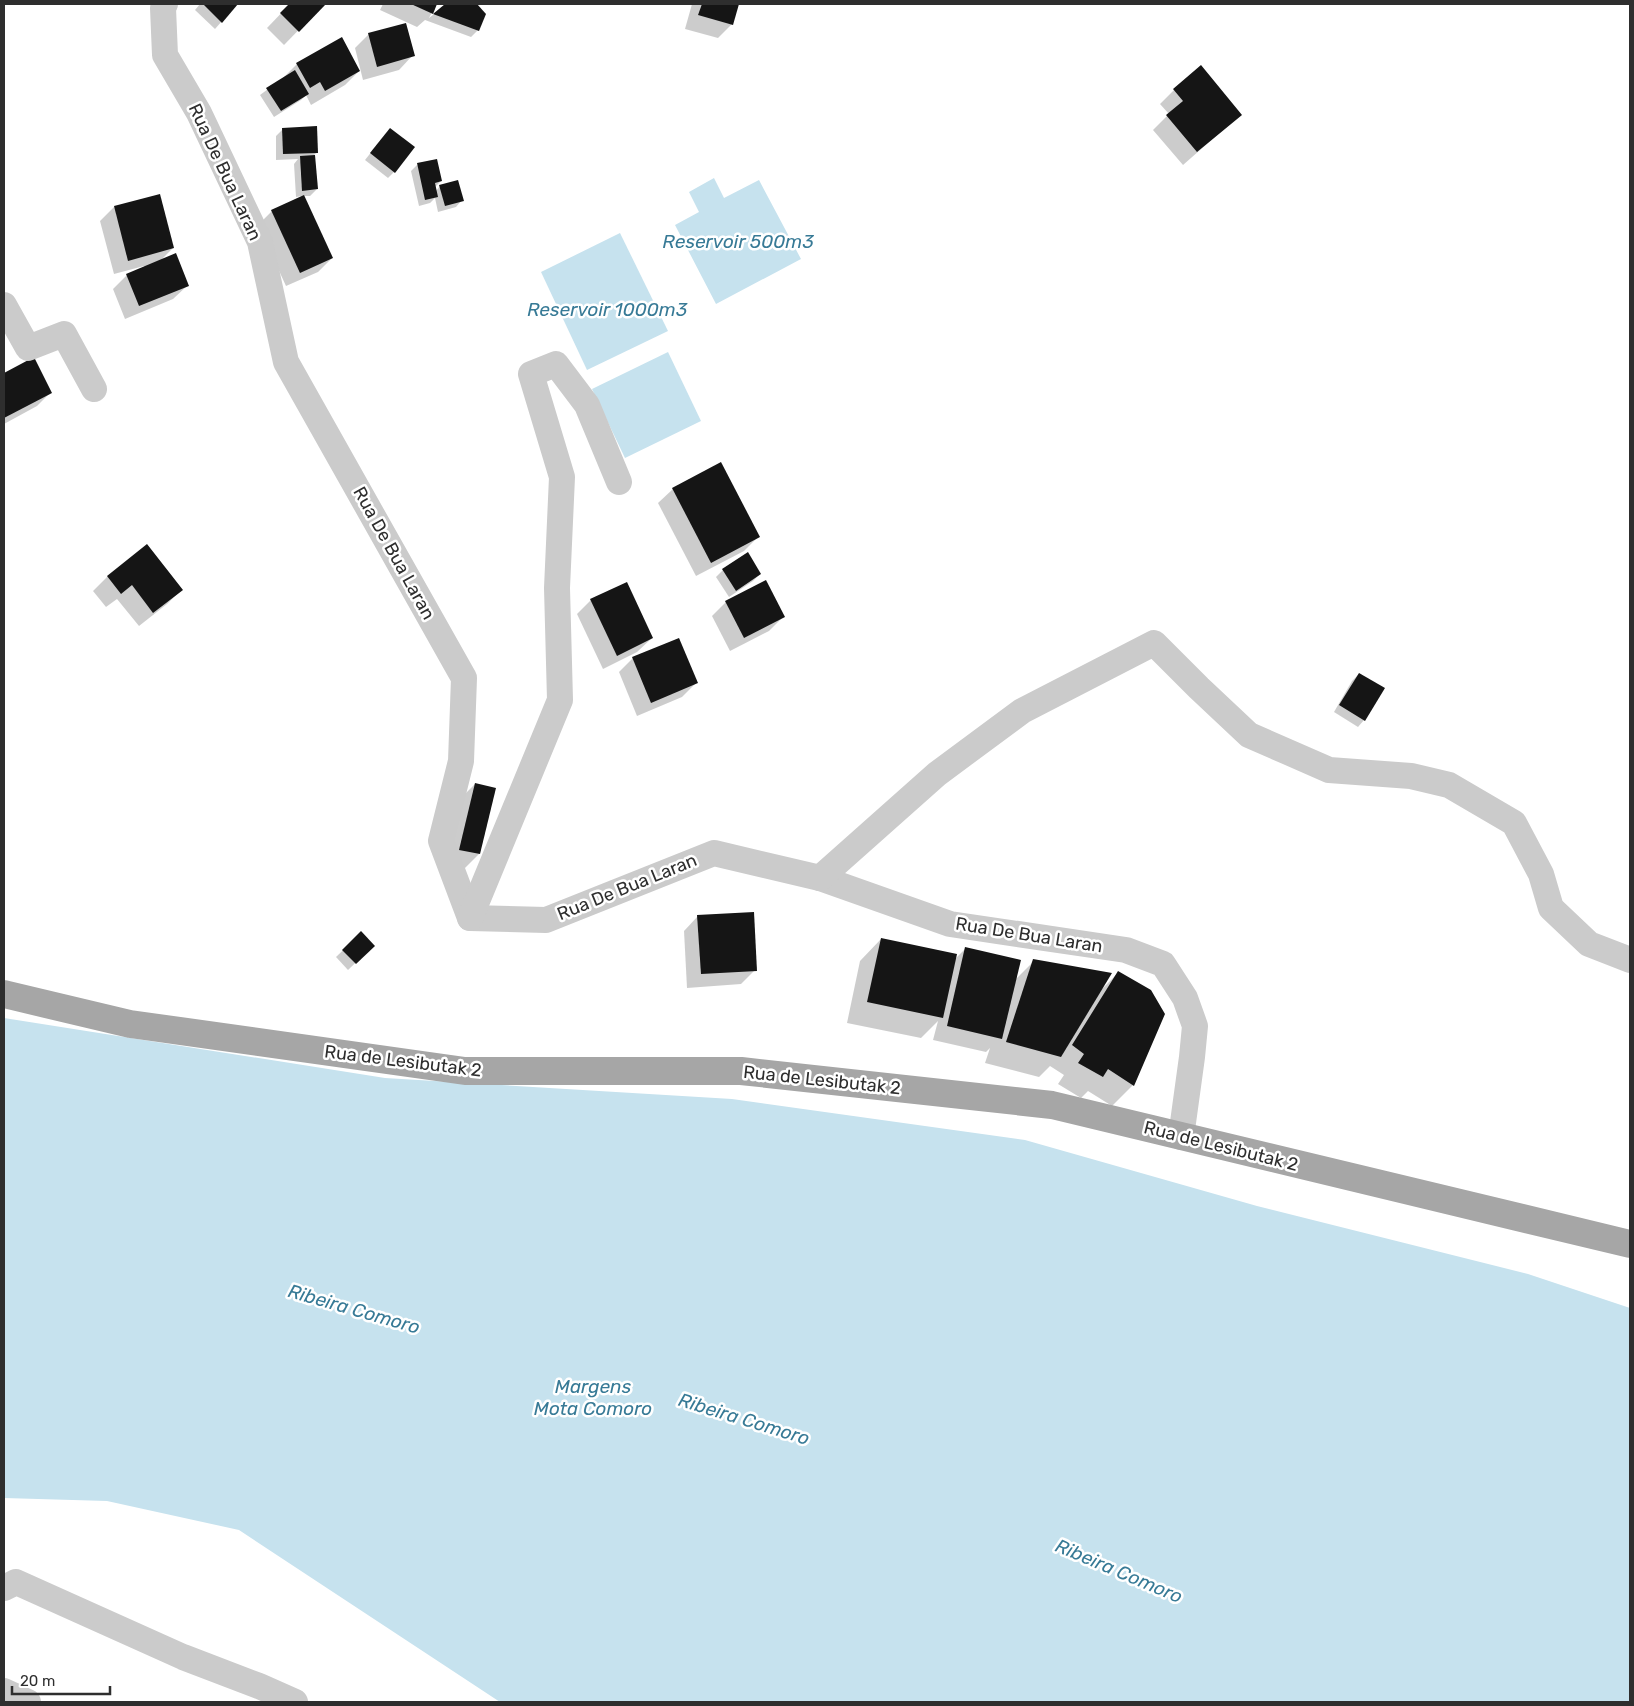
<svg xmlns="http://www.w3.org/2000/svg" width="1634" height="1706" font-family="Rubik,sans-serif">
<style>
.water{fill:#c6e2ee}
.shadow{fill:#0003}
.building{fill:#151515}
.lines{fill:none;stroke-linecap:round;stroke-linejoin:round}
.street{stroke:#cbcbcb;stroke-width:26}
.primary{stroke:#a6a6a6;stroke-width:28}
.labels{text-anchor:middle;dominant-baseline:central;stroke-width:5;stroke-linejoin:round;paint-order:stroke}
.street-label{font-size:18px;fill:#2e2e2e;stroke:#fff}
.water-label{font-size:19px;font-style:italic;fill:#377a96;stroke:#fff}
</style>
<rect width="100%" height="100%" fill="#fff"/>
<g class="water">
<path d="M714,178L724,198L759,180L801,259L716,304L675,225L699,212L689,192Z"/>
<path d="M620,233L668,331L587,370L541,272Z"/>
<path d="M668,352L701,421L625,458L592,389Z"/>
<path d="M4,1018L385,1078L732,1099L1025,1140L1257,1206L1528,1274L1630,1308V1702H500L239,1530L107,1501L4,1498Z"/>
</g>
<g class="shadow">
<path d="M200,4H237L215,29L195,10Z"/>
<path d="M290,4H324L284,45L267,28Z"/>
<path d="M383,4H436L429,18L447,4H475L485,14L478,30L471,37L425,20L417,27L380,10Z"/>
<path d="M692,4H738L732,24L718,38L685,29Z"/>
<path d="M369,34L413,55L399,70L363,80L355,48Z"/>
<path d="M297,64L359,71L345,85L311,105L306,95L301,100L274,117L260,95L283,78Z"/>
<path d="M1174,90L1240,115L1183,165L1153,130L1169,114L1160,104Z"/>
<path d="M283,129L317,152L314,155L317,189L310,196H303L332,258L318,272L286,286L258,225L272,211L302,196L296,197L294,164L298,159L276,160V136Z"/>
<path d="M384,136L394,172L388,178L365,160Z"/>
<path d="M417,165L441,181L435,187L436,191L440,186L462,200L456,207L438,212L435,198L430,203L419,206L411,171Z"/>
<path d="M114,207L173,248L160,261L188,285L173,299L125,319L113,289L127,275L145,268L144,266L114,274L100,221Z"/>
<path d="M34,359L51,392L37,406L4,424V374Z"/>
<path d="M673,489L758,537L744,551L696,576L658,503Z"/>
<path d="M147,546L181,590L167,604L139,626L117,599L106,607L93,591L107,577Z"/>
<path d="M723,570L760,574L753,581L729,597L716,577Z"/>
<path d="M591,600L652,638L637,652L603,669L577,614Z"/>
<path d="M726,602L783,617L769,631L730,651L712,616Z"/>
<path d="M633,658L696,683L682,697L637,716L619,672Z"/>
<path d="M1359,674L1364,720L1358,727L1334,712L1352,681Z"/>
<path d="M475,784L479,854L465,868L446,864L461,798Z"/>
<path d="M698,916L755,970L741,984L687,988L684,931Z"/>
<path d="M361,933L373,946L348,970L336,957Z"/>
<path d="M881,939L954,960L966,948L1015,980L1034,961L1101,990L1118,973L1133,1085L1112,1106L1088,1091L1081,1098L1058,1084L1064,1075L1050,1066L1039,1077L985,1063L990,1048L986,1052L933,1040L938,1021L921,1038L847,1023L860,961Z"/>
</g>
<g class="building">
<path d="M203,4H238L222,23Z"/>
<path d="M289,4H326L299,32L280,13Z"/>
<path d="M411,4H437L433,14Z"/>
<path d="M445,4H477L486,14L479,31L433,14Z"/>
<path d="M702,4H739L733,25L698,15Z"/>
<path d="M406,23L415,56L377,67L368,33Z"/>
<path d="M342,37L360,71L325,91L320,82L310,88L296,63Z"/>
<path d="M1201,65L1242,115L1197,152L1166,115L1183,101L1173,89Z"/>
<path d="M295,70L309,94L281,111L266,88Z"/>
<path d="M317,126L318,153L283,154L282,128Z"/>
<path d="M390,128L415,147L395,173L370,153Z"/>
<path d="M315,155L318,189L302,191L300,156Z"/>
<path d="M437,159L442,181L435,183L438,197L425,200L417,163Z"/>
<path d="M458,180L464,201L445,206L439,185Z"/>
<path d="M160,194L174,248L128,261L114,206Z"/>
<path d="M304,195L333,258L300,273L271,210Z"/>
<path d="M176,253L189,286L139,306L126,274Z"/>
<path d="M34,357L52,393L4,418V373Z"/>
<path d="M721,462L760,537L711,563L672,488Z"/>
<path d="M147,544L183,590L153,613L132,585L121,594L107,576Z"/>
<path d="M748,552L761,574L736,591L722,569Z"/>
<path d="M766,580L785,617L744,638L725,601Z"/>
<path d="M627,582L653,638L617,656L590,599Z"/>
<path d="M679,638L698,683L651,703L632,657Z"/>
<path d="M1359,673L1385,688L1365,721L1339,705Z"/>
<path d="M475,783L496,788L480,854L459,850Z"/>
<path d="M754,912L757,971L701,974L697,915Z"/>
<path d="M361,931L375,946L356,964L342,950Z"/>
<path d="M881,938L957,954L943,1018L867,1002Z"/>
<path d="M965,947L1021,960L1002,1039L947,1026Z"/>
<path d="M1033,959L1112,973L1061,1057L1006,1042Z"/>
<path d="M1118,971L1151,990L1165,1014L1134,1086L1108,1069L1103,1077L1078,1063L1084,1054L1072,1045Z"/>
</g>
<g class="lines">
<g class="street">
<path d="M165,4L163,8L165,55L199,113L260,242L286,362L464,678L461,761L441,841L470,918L546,920L714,853L820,878L950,924L1126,950L1163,964L1185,998L1195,1026L1192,1057L1181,1137"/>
<path d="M4,305L28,348L64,334L94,389"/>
<path d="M820,878L937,774L1022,711L1154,643L1199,688L1249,735L1329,770L1411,776L1449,785L1514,823L1541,874L1551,908L1589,944L1630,960"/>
<path d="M470,918L560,700L557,588L562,477L531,374L556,364L587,405L619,482"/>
<path d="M4,1588L16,1582L183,1657L259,1686L295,1702"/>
<path d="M4,1691L28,1702"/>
</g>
<path class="primary" d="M4,994L130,1024L465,1071H741L1052,1105L1630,1244"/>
</g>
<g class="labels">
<g class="street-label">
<text transform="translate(225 172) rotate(65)">Rua De Bua Laran</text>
<text transform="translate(394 553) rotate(61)">Rua De Bua Laran</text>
<text transform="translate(627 887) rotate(-22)">Rua De Bua Laran</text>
<text transform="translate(1029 935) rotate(9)">Rua De Bua Laran</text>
<text transform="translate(403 1061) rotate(7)">Rua de Lesibutak 2</text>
<text transform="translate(822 1080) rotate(6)">Rua de Lesibutak 2</text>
<text transform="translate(1221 1146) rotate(14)">Rua de Lesibutak 2</text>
</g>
<g class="water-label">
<text x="738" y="241">Reservoir 500m3</text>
<text x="607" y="309">Reservoir 1000m3</text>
<text transform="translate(354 1309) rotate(16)">Ribeira Comoro</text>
<text x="593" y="1386">Margens<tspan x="593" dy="22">Mota Comoro</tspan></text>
<text transform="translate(744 1419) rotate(17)">Ribeira Comoro</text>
<text transform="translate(1119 1571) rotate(23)">Ribeira Comoro</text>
</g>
</g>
<rect width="1634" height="1706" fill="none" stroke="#2e2e2e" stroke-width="10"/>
<path d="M12 1686v8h98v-8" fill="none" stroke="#2e2e2e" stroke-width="2.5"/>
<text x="20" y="1686" font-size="15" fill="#2e2e2e" stroke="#ffffff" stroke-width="4" paint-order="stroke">20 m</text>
</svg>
